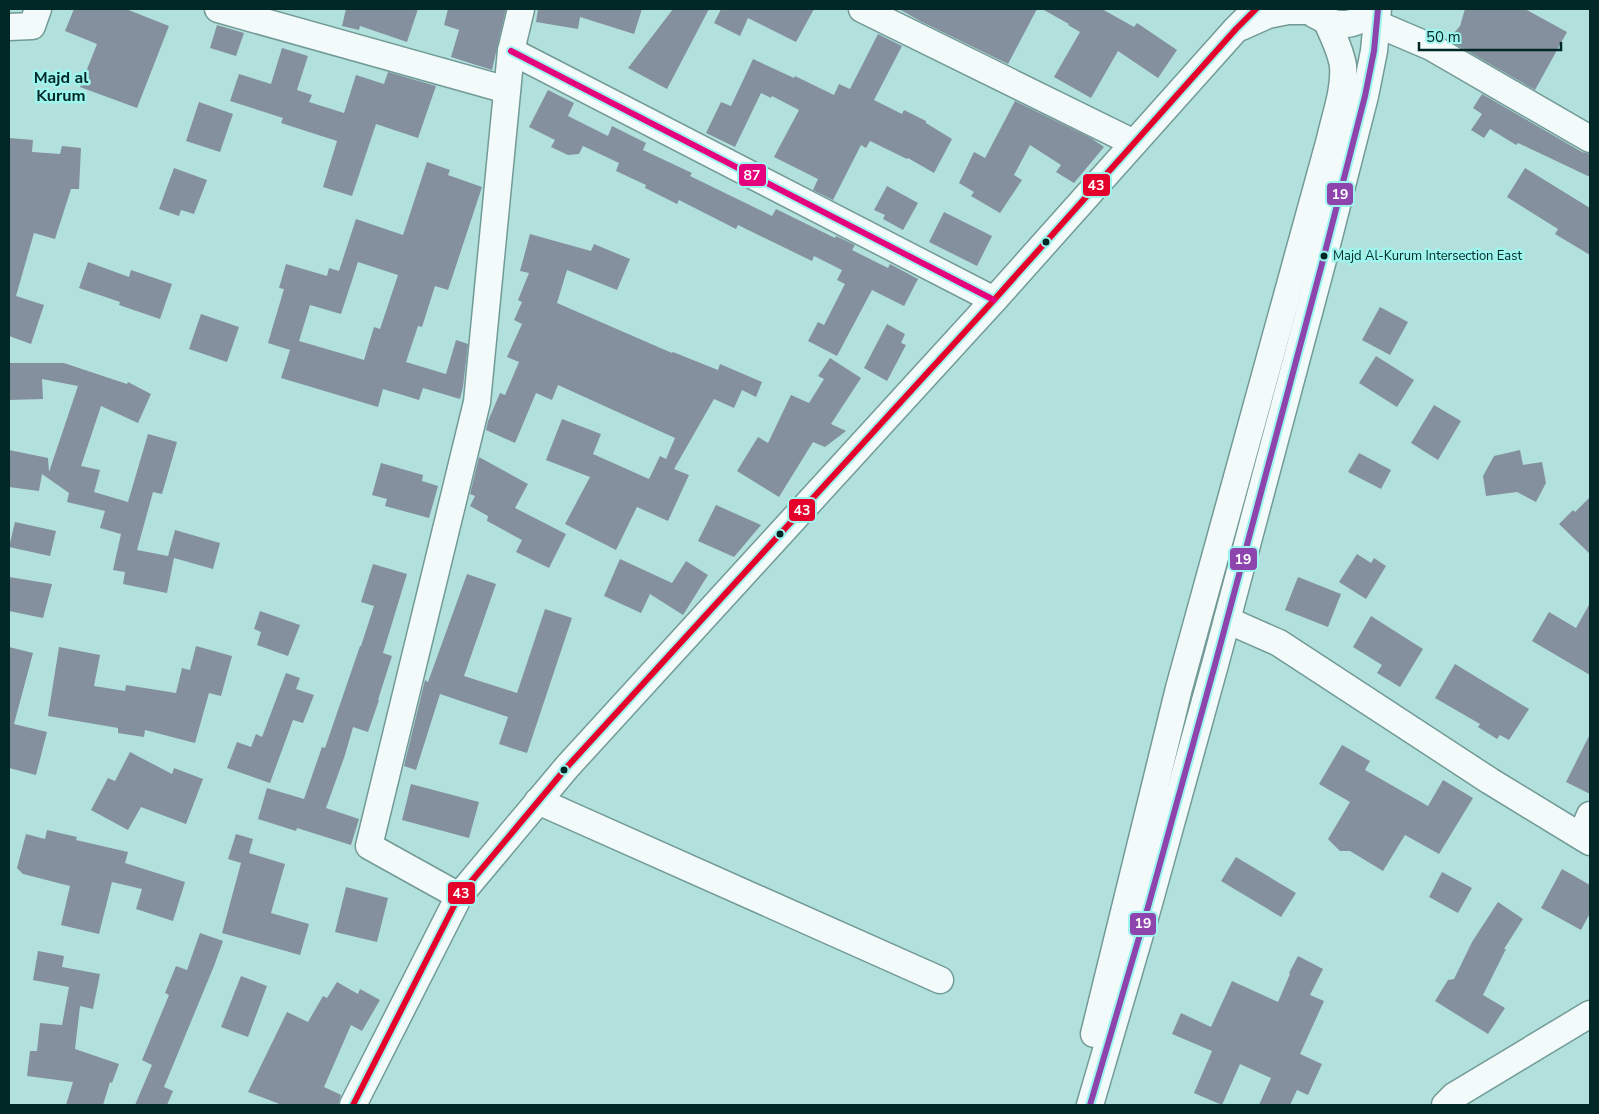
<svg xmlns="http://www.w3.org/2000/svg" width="1599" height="1114" font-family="'Nunito Sans',sans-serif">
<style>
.building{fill:#84909e;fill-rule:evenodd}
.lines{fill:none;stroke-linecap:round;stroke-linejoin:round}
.minor-casing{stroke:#729a97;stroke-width:29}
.minor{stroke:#f3fafa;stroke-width:26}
.bus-1-casing{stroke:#9ef5ee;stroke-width:10}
.bus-2-casing{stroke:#9ef5ee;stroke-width:10}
.bus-3-casing{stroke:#9ef5ee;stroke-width:10}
.bus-1{stroke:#e4002b;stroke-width:6}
.bus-2{stroke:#8e44ad;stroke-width:6}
.bus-3{stroke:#e5007d;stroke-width:6}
.bus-dot{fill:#012826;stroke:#9ef5ee;stroke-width:2}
.labels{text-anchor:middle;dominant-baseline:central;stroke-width:5;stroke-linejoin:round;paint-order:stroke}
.bus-label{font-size:13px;fill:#012826;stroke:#9ef5ee;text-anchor:start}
.quarter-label{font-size:16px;font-weight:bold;fill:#012826;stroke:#9ef5ee}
.line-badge{stroke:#9ef5ee;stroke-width:2}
.badge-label{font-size:14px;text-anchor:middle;font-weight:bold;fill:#fff}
</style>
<rect width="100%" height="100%" fill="#b2e1dd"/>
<g class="building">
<path d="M74,9H126L169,26L137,108L80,87L97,44L65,31Z"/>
<path d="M346,9H418L407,42L360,26L359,30L342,26Z"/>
<path d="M448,9H506L492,70L451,57L459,30L444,25Z"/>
<path d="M538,9H642L634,34L580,17L578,29L536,22Z"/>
<path d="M673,9H709L667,89L628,68Z"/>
<path d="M721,9H814L796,42L748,18L740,36L714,23Z"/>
<path d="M899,9H1037L1008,64L920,21Z"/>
<path d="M1042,9H1102L1134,27L1137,23L1177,50L1158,78L1118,51L1091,98L1054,77L1080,32L1068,25L1069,24Z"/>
<path d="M1465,9H1525L1567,32L1535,90L1448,40L1460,26Z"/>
<path d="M217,25L244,33L236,56L210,48Z"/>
<path d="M878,34L902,46L874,100L902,114L904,110L926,121V123L952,139L934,173L908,158L907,159L870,141L866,148L861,145L833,200L813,190L818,179L774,157L799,110L772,96L771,98L761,93L735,147L706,133L721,102L731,106L753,59L794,78L795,76L834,95L839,84L850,89Z"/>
<path d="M282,48L308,56L297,90L312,95L309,102L344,113L356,75L384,84L388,72L436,86L418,138L376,124L352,196L323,187L337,141L281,123L283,118L230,101L239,74L271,84Z"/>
<path d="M548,90L574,103L568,116L608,136L612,126L646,143L643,150L692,173L690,176L772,216L776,209L835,238L836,236L855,245L852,250L888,268L890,264L918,279L904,306L872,290L837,356L808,341L818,322L824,325L845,284L837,280L842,270L814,256L812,261L738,225L736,229L679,200L677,204L645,188L646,185L616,171L619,163L583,146L579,154L568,155L551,147L555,140L529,127Z"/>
<path d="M1482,94L1582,152L1590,154V177L1518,143L1516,145L1490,129L1484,138L1471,130L1482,114L1473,108Z"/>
<path d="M1015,101L1091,138L1104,147L1074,183L1056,172L1061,165L1030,145L1014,175L1022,180L1000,213L971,196L974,192L959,183L974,152L985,158Z"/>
<path d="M199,102L233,114L220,152L186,141Z"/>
<path d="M9,138L33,140L32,152L60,154L62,146L81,148L79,189H71L55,239L34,233L16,296L44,305L31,344L9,336Z"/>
<path d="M427,162L450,170L448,175L482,187L448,290L435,286L422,327L418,326L406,362L446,374L456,340L468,344L463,387L460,399L423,388L419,400L383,389L378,407L281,378L290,350L268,343L284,289L279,288L286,264L327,276L329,268L339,271L356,219L403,235ZM358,262L398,275L380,329L374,327L364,360L299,341L310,305L341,314Z"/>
<path d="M174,168L207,180L194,214L181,210L179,216L159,209Z"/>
<path d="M1525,168L1590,208V255L1555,234L1558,229L1507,197Z"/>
<path d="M887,186L918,203L903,230L883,219L885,215L874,210Z"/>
<path d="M944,212L992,236L977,266L929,242Z"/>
<path d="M530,234L591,251L594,244L630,259L617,290L567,270L557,303L672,353L673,352L718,370L720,364L762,382L756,397L742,390L734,408L714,399L674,469L689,475L668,521L637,507L616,550L565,524L590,477L546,460L562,419L601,434L593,454L649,479L660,456L666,459L675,438L558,385L552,400L536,393L515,443L486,430L488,421L500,393L505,395L519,362L507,357L522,324L514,320L522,302L518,300L529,273L520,271Z"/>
<path d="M88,262L129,277L131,270L172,284L160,319L119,305L120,302L79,288Z"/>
<path d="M1380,307L1408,322L1390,355L1362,340Z"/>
<path d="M201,314L239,327L227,362L189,349Z"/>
<path d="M887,324L905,334L901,343L906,345L887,381L864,368Z"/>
<path d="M1376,356L1414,380L1397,407L1359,383Z"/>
<path d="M830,358L861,378L831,424L846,431L825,447L813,442L779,497L737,471L758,437L768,443L791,395L809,403L824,379L818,376Z"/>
<path d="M9,363H64L127,384L128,382L151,394L138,423L101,406L81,466L100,470L94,492L128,502L148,434L177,442L162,494L153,492L137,550L168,556L175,530L220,543L213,569L174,558L167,593L123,584L125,572L113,570L121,534L100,528L105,511L67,502L69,493L42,474L39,491L9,487V450L48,458L49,472L78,386L42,379L43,399L9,400Z"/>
<path d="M1434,405L1461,421L1438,460L1411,443Z"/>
<path d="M1520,450L1523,465L1542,462L1546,483L1536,502L1517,492L1486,496L1483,476L1494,456Z"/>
<path d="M1359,453L1391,470L1381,489L1348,472Z"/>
<path d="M479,457L528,484L515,508L566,534L549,568L516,552L522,540L487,521L488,516L470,506L475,496L470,494Z"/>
<path d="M381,463L423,475L422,481L438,486L429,518L385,506L387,499L372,495Z"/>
<path d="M1590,497V554L1559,524L1573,510L1575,512Z"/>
<path d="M716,505L761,525L734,557L698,541Z"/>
<path d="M15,522L56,531L50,556L9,547Z"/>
<path d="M1357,554L1371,563L1374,558L1386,566L1366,599L1339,582Z"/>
<path d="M620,559L672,583L686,561L708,575L683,615L650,594L641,613L604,596Z"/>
<path d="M373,564L407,574L383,653L392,656L378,700H379L368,732L353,727L345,755L326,808L359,819L351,845L297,828L296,831L258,819L267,788L304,799L322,747L325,748L360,646H361L374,606L361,602Z"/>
<path d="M467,574L496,584L464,676L517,693L545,609L572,618L527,753L499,744L508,717L440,694L416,770L404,766L425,680L428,682Z"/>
<path d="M9,577L52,584L43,618L9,611Z"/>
<path d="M1298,577L1341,594L1328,627L1285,610Z"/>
<path d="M1590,603V675L1532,641L1549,612L1576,628Z"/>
<path d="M260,611L300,625L288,656L257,645L261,632L254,629Z"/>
<path d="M1371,616L1423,649L1400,687L1377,673L1382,665L1353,647Z"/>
<path d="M196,646L232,656L221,696L209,693L195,743L145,730L144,737L118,733V728L48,716L59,647L100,655L94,686L125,691L126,685L176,693L182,668L190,670Z"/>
<path d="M9,647L33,653L14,724L47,732L36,775L9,768Z"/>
<path d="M1455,664L1529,709L1509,740L1500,735L1497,739L1478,727L1480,724L1435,698Z"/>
<path d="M286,673L300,678L296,689L314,695L303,723L293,720L270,783L227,768L237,742L251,747L256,734L262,737Z"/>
<path d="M1590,734V794L1566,782Z"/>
<path d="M1342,745L1370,761L1365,770L1428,806L1443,780L1473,798L1439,854L1405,835L1383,871L1350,851H1340L1328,839L1350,802L1319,784Z"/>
<path d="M130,752L172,774L174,768L203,779L186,824L141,807L128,830L91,810L108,778L115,781Z"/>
<path d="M411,784L479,802L469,838L402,820Z"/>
<path d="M47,830L77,837L76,840L128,852L125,863L185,882L173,921L136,909L142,889L112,882L99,934L61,925L70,886L23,874L17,868L26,834L45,839Z"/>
<path d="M236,834L253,839L249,853L285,864L271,913L309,924L300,955L222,933L241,863L228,859Z"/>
<path d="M1236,857L1296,893L1281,917L1221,881Z"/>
<path d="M1562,869L1590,885V913L1581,930L1541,908Z"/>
<path d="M1442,872L1472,888L1458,913L1429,897Z"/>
<path d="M346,887L388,898L377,942L335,932Z"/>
<path d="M1498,902L1523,919L1504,949H1506L1483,995L1505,1008L1488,1034L1435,1001L1448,980L1454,979L1472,942Z"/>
<path d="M200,933L223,941L214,966L164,1087L173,1091L167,1105H135L152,1065L142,1060L169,995L165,993L176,966L187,970Z"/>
<path d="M38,951L64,956L62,967L100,974L93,1009L80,1006L75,1049L119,1064L112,1083L110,1082L103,1105H66L73,1082L27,1076L30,1051H37L40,1023L62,1025L69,987L33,980Z"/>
<path d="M1298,956L1323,969L1310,995L1324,1001L1300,1054L1322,1064L1308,1095L1297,1090L1290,1105H1259L1271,1078L1240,1064L1222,1105L1194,1093L1212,1051L1172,1034L1181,1013L1211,1027L1232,981L1278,1002L1290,974L1289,973Z"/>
<path d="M241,976L267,986L248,1037L221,1027Z"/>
<path d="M337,982L358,994L360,989L380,1000L362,1031L351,1025L324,1087L341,1095L338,1105H282L248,1092L287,1012L308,1022L323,996L327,998Z"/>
</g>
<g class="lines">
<g class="minor-casing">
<g id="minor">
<path d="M218,9L507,90"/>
<path d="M862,9L1134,143"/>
<path d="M1315,15C1338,28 1355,28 1374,9"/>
<path d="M1377,24L1431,47L1590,139"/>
<path d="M9,27L32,26L38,9"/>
<path d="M1241,27L1268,15L1288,11H1312"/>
<path d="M511,51L994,300"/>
<path d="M1227,620L1279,643L1490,781L1590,842"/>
<path d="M538,801L940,980"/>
<path d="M1581,836L1590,815"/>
<path d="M459,896L369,846L477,402L511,51L521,9"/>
<path d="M1094,1034L1179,688L1330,139C1335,116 1345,90 1343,66C1341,51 1333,36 1327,22"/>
<path d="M353,1105L459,896L567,767L994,300L1236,29L1256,9"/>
<path d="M1090,1105L1148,907L1216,661L1323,260L1365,96L1374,51L1378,9"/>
<path d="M1445,1105L1454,1096L1590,1014"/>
</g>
</g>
<use href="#minor" class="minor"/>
<g class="bus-1-casing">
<path id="bus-1" d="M353,1105L459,896L567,767L994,300L1236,29L1256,9"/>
</g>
<g class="bus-2-casing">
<path id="bus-2" d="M1090,1105L1148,907L1216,661L1323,260L1365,96L1374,51L1378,9"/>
</g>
<g class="bus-3-casing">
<path id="bus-3" d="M511,51L994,300"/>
</g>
<use href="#bus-1" class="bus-1"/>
<use href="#bus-2" class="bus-2"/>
<use href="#bus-3" class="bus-3"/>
</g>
<g class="bus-dot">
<circle cx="1046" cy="242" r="4.5"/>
<circle cx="1324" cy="256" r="4.5"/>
<circle cx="780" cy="534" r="4.5"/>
<circle cx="564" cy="770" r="4.5"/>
</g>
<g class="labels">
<g class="bus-label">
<text x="1333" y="256">Majd Al-Kurum Intersection East</text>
</g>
<g class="quarter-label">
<text x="61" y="78">Majd al<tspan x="61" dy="18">Kurum</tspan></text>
</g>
</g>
<g class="line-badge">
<rect x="738" y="163" width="29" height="24" rx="5" fill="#e5007d"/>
<rect x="1082" y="173" width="29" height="24" rx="5" fill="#e4002b"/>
<rect x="1326" y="182" width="28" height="24" rx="5" fill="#8e44ad"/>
<rect x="788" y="498" width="28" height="24" rx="5" fill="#e4002b"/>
<rect x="1229" y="547" width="29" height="24" rx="5" fill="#8e44ad"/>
<rect x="447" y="881" width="29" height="24" rx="5" fill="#e4002b"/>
<rect x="1129" y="912" width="28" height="24" rx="5" fill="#8e44ad"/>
</g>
<g class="badge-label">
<text x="752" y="180">87</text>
<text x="1096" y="190">43</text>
<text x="1340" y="199">19</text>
<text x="802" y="515">43</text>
<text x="1243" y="564">19</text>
<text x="461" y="898">43</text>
<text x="1143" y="928">19</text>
</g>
<rect width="1599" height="1114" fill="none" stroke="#012826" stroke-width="20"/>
<path d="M1419 42v8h142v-8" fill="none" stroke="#012826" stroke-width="2.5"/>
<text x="1426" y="42" font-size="15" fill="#012826" stroke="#9ef5ee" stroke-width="4" paint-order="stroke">50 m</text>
</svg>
